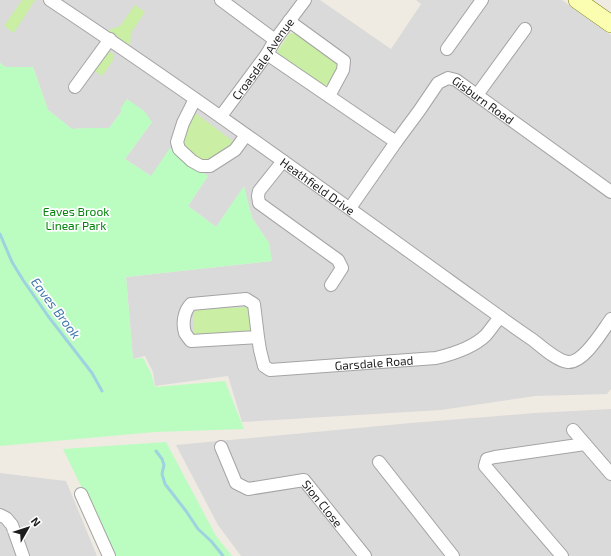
<svg xmlns="http://www.w3.org/2000/svg" width="611" height="556" font-family="'Exo 2',sans-serif">
<style>
.residential{fill:#dbdada;fill-rule:evenodd}
.grass{fill:#c9eea4}
.park{fill:#bbfdc0}
.lines{fill:none;stroke-linecap:round;stroke-linejoin:round}
.stream{stroke:#9fd2e0;stroke-width:3}
.street-casing{stroke:#a4a4a4;stroke-width:14}
.secondary-casing{stroke:#6d7800;stroke-width:18}
.street{stroke:#fff;stroke-width:12}
.secondary{stroke:#fbfeb1;stroke-width:17}
.labels{text-anchor:middle;dominant-baseline:central;stroke-width:3.5;stroke-linejoin:round;paint-order:stroke}
.street-label{font-size:12px;fill:#1d1d1d;stroke:#fff}
.park-label{font-size:12px;fill:#03830d;stroke:#fff}
.water-label{font-size:13px;font-style:italic;fill:#4077ac;stroke:#fff}
</style>
<rect width="100%" height="100%" fill="#efebe2"/>
<g class="residential">
<path d="M0,0H320L391,49L421,4L416,0H562L611,35V389L607,394L535,396L441,410L242,422L228,376L155,386L153,372L145,356L133,359L126,277L271,261L269,243L252,218L244,187L216,227L188,206L208,176H151L125,159L152,122L122,111L109,128H88L72,129L48,110L33,67H5L0,63ZM294,25L347,66L329,102L271,56Z"/>
<path d="M611,409V556H241L218,525L176,445L411,423L535,413Z"/>
<path d="M0,473L66,481L97,556H0Z"/>
</g>
<g class="grass">
<path d="M22,0H35L14,33L4,26Z"/>
<path d="M135,5L145,12L131,33L130,46L108,30L120,26Z"/>
<path d="M290,33L296,34L334,59L338,64L339,67L329,84L323,86L279,56L277,51Z"/>
<path d="M107,52H110L113,54L114,59L102,76L92,69Z"/>
<path d="M194,112L234,142L213,161L197,160L182,144L184,133Z"/>
<path d="M249,307L254,327L251,332L200,338L194,334L193,316L196,309Z"/>
</g>
<g class="park">
<path d="M0,63L5,67H33L48,110L72,129L88,128H109L122,111L120,109L127,99L144,111L152,122L125,159L151,176L170,148L208,176L188,206L216,227L244,186L252,218L269,243L272,261L126,277L133,359L143,358L151,373L155,387L225,381L244,429L155,432L0,446Z"/>
<path d="M166,442L216,536L232,556H115L63,449Z"/>
</g>
<g class="lines">
<g class="stream">
<path d="M0,234L12,262L23,280L48,316L92,373L102,391"/>
<path d="M156,451L162,459L164,465L162,474L165,484L186,511L198,529L211,541L220,552L223,556"/>
</g>
<g class="street-casing">
<g id="street">
<path id="s1" d="M50,0C186,90 318,186 450,281C478,301 505,321 533,340C542,347 557,361 568,362C584,363 603,330 611,319"/>
<path d="M221,0L275,40"/>
<path d="M289,21L344,61L343,70L329,96"/>
<path d="M447,49L482,0"/>
<path d="M267,54L396,142"/>
<path d="M75,87L110,39"/>
<path d="M477,95L525,29"/>
<path d="M195,99L183,123L177,142L179,149L192,161L201,166H210L235,150L246,135"/>
<path id="s2" d="M221,116L267,54L275,40L305,0"/>
<path d="M283,161L259,191L258,196L259,203L338,260L342,268L331,285"/>
<path id="s3" d="M350,208L396,142L419,111L438,83L448,78L456,80L611,192"/>
<path id="s4" d="M258,337L254,304L246,299L191,304C184,311 182,323 185,333C187,336 189,339 191,341L258,337L260,350L264,366L270,370L436,358C453,354 473,348 486,335C491,329 495,323 500,317"/>
<path d="M573,430L611,474"/>
<path id="s5" d="M221,447L236,483L248,489L304,480L365,556"/>
<path d="M379,462L453,556"/>
<path d="M81,494L109,556"/>
<path d="M0,515L6,518L12,525L23,556"/>
<path d="M562,556L485,466L487,459L495,457L585,444"/>
</g>
</g>
<g class="secondary-casing">
<path id="secondary" d="M577,0L611,24"/>
</g>
<use href="#street" class="street"/>
<use href="#secondary" class="secondary"/>
</g>
<g class="labels">
<g class="street-label">
<text stroke="none"><textPath href="#s2" startOffset="71">Croasdale Avenue</textPath></text>
<text stroke="none"><textPath href="#s3" startOffset="206">Gisburn Road</textPath></text>
<text stroke="none"><textPath href="#s1" startOffset="326">Heathfield Drive</textPath></text>
<text stroke="none"><textPath href="#s4" startOffset="347">Garsdale Road</textPath></text>
<text stroke="none"><textPath href="#s5" startOffset="139">Sion Close</textPath></text>
</g>
<g class="park-label">
<text x="76" y="211">Eaves Brook<tspan x="76" dy="14">Linear Park</tspan></text>
</g>
<g class="water-label">
<text transform="translate(56 308) rotate(53)">Eaves Brook</text>
</g>
</g>
<g transform="translate(28 528) rotate(51)" stroke="#ffffff" stroke-width="3" paint-order="stroke">
<path d="M0-3L7 15L0 10L-7 15Z" fill="#1d1d1d"/>
<text y="-6" font-size="11" font-weight="bold" text-anchor="middle" fill="#1d1d1d">N</text>
</g>
</svg>
